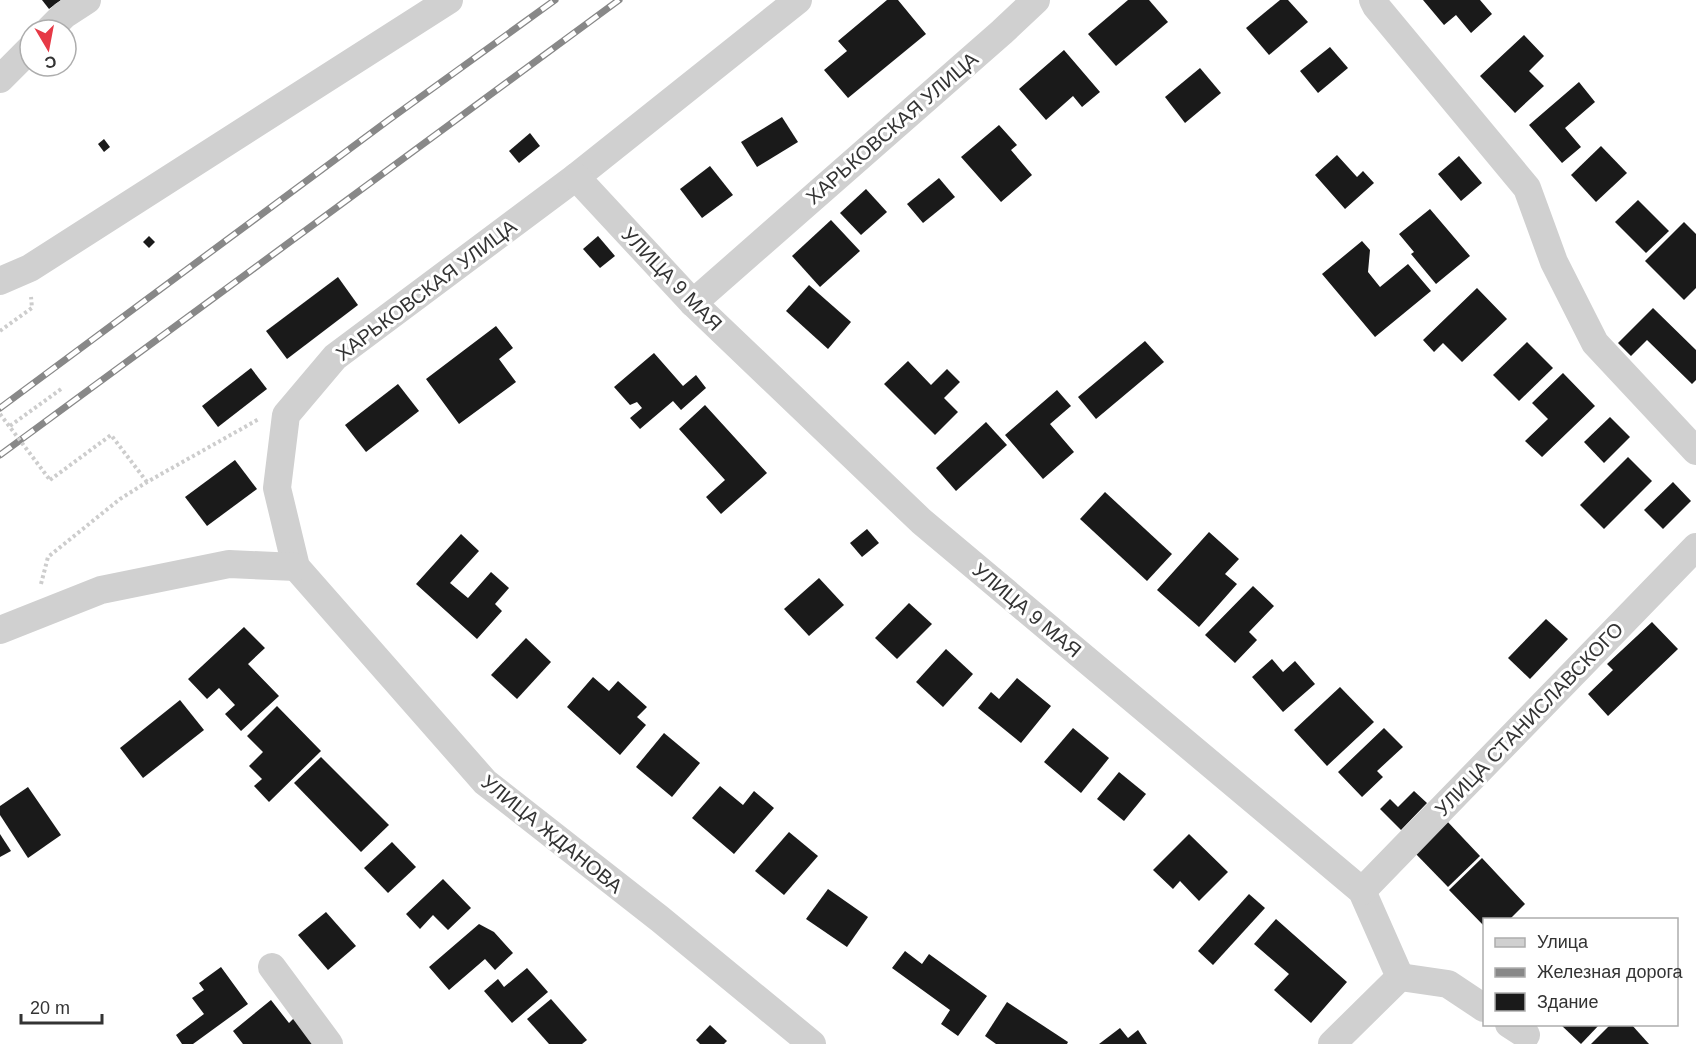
<svg xmlns="http://www.w3.org/2000/svg" width="1696" height="1044" font-family="Helvetica,sans-serif">
<style>
.building{fill:#1a1a1a}
.lines{fill:none;stroke-linecap:round;stroke-linejoin:round}
.path{stroke:#cdcdcd;stroke-width:4;stroke-dasharray:3 3;stroke-linecap:butt}
.minor{stroke:#d0d0d0;stroke-width:28}
.rail-casing{stroke:#888;stroke-width:7}
.rail{stroke:#fff;stroke-width:4.5;stroke-dasharray:14;stroke-linecap:butt}
.path-bridge{stroke:#cdcdcd;stroke-width:4;stroke-dasharray:3 3;stroke-linecap:butt}
.labels{text-anchor:middle;dominant-baseline:central;stroke-width:6;stroke-linejoin:round;paint-order:stroke}
.street-label{font-size:20px;fill:#333;stroke:#fff}
</style>
<rect width="100%" height="100%" fill="#fff"/>
<g class="building">
<path d="M42,0H61L49,9Z"/>
<path d="M887,0H898L926,34L848,98L824,70L847,51L838,41Z"/>
<path d="M1128,0H1149L1168,22L1116,66L1088,34Z"/>
<path d="M1280,0H1288L1308,22L1269,55L1246,28Z"/>
<path d="M1423,0H1480L1492,14L1471,33L1456,15L1444,25Z"/>
<path d="M1524,35L1544,56L1529,71L1544,86L1515,113L1480,76Z"/>
<path d="M1330,47L1348,68L1318,93L1300,71Z"/>
<path d="M1064,50L1100,92L1082,107L1073,96L1046,120L1019,89Z"/>
<path d="M1200,68L1221,93L1185,123L1165,97Z"/>
<path d="M1579,82L1595,102L1565,128L1581,147L1562,163L1529,125Z"/>
<path d="M782,117L798,142L757,167L741,142Z"/>
<path d="M999,125L1017,145L1011,150L1032,175L1001,202L961,157Z"/>
<path d="M530,133L540,146L519,163L509,151Z"/>
<path d="M104,139L110,147L104,152L98,144Z"/>
<path d="M1601,146L1627,173L1596,202L1571,175Z"/>
<path d="M1337,155L1357,177L1363,171L1374,183L1345,209L1315,175Z"/>
<path d="M1459,156L1482,183L1461,201L1438,174Z"/>
<path d="M710,166L733,195L702,218L680,189Z"/>
<path d="M939,178L955,197L923,223L907,204Z"/>
<path d="M866,189L887,212L861,235L840,213Z"/>
<path d="M1638,200L1669,231L1646,253L1615,222Z"/>
<path d="M1430,209L1470,256L1436,284L1411,254L1414,252L1399,234Z"/>
<path d="M831,220L860,251L820,287L792,256Z"/>
<path d="M1684,222L1696,234V288L1684,300L1645,261Z"/>
<path d="M149,236L155,242L149,248L143,242Z"/>
<path d="M598,236L615,256L600,268L583,249Z"/>
<path d="M1362,241L1370,250L1368,272L1380,287L1408,264L1431,291L1375,337L1322,274Z"/>
<path d="M338,277L358,305L287,359L266,331Z"/>
<path d="M809,285L851,322L828,349L786,311Z"/>
<path d="M1477,288L1507,319L1462,362L1443,343L1434,352L1423,340Z"/>
<path d="M1653,308L1696,350V380L1692,384L1647,340L1631,356L1618,343Z"/>
<path d="M496,326L513,348L499,359L516,382L459,424L426,379Z"/>
<path d="M1145,341L1164,362L1096,419L1078,397Z"/>
<path d="M1527,342L1553,368L1519,401L1493,375Z"/>
<path d="M654,353L683,386L696,375L706,388L681,410L673,401L640,429L630,418L642,408L637,402L630,405L614,387Z"/>
<path d="M908,361L931,385L947,369L960,382L944,398L958,412L935,435L884,384Z"/>
<path d="M251,368L267,389L218,427L202,406Z"/>
<path d="M1563,373L1595,406L1542,457L1525,441L1548,419L1532,403Z"/>
<path d="M398,384L419,411L366,452L345,425Z"/>
<path d="M1057,390L1071,406L1050,424L1074,452L1043,479L1005,435Z"/>
<path d="M705,405L767,473L721,514L706,497L725,480L679,429Z"/>
<path d="M1610,417L1630,437L1604,463L1584,442Z"/>
<path d="M986,422L1007,445L956,491L936,468Z"/>
<path d="M1628,457L1652,481L1604,529L1580,505Z"/>
<path d="M235,460L257,489L207,526L185,497Z"/>
<path d="M1673,482L1691,501L1663,529L1644,510Z"/>
<path d="M1105,492L1172,554L1147,581L1080,519Z"/>
<path d="M867,529L879,543L862,557L850,543Z"/>
<path d="M1209,532L1239,559L1225,574L1237,584L1199,627L1157,590Z"/>
<path d="M461,534L479,551L450,583L468,598L491,572L509,588L495,604L502,611L477,639L416,584Z"/>
<path d="M819,578L844,605L809,636L784,609Z"/>
<path d="M1253,586L1274,606L1249,632L1257,640L1235,663L1205,635Z"/>
<path d="M909,603L932,624L897,659L875,638Z"/>
<path d="M1546,619L1568,639L1530,679L1508,658Z"/>
<path d="M1652,622L1678,649L1608,716L1588,694L1613,670L1607,664Z"/>
<path d="M244,627L265,648L248,664L279,696L241,731L225,714L235,705L219,688L207,699L188,679Z"/>
<path d="M526,638L551,662L517,699L491,675Z"/>
<path d="M946,649L973,674L943,707L916,682Z"/>
<path d="M1272,659L1283,672L1295,661L1315,684L1283,712L1252,677Z"/>
<path d="M593,677L609,691L618,681L647,707L637,717L646,725L620,755L567,707Z"/>
<path d="M1017,678L1051,706L1021,743L978,708L991,692L999,699Z"/>
<path d="M1340,687L1374,722L1327,766L1294,730Z"/>
<path d="M180,700L204,730L143,778L120,748Z"/>
<path d="M277,706L321,751L269,802L254,786L262,779L249,766L263,752L247,736Z"/>
<path d="M1073,728L1109,758L1081,793L1044,762Z"/>
<path d="M1384,728L1403,747L1377,771L1383,777L1362,797L1338,772Z"/>
<path d="M664,733L700,763L672,797L636,767Z"/>
<path d="M321,757L389,825L361,852L294,783Z"/>
<path d="M1119,772L1146,794L1124,821L1097,799Z"/>
<path d="M720,786L743,805L754,791L774,808L734,854L692,818Z"/>
<path d="M28,787L61,835L28,858L0,815V806Z"/>
<path d="M1414,791L1427,803L1401,830L1380,809L1390,799L1398,807Z"/>
<path d="M1446,820L1480,856L1448,887L1413,851Z"/>
<path d="M789,832L818,856L784,895L755,871Z"/>
<path d="M0,834L11,851L0,857Z"/>
<path d="M1189,834L1228,872L1199,901L1180,881L1173,889L1153,870Z"/>
<path d="M392,842L416,867L388,893L364,868Z"/>
<path d="M1482,858L1525,904L1509,920H1484V926L1449,890Z"/>
<path d="M443,879L471,908L448,930L433,915L420,929L406,914Z"/>
<path d="M828,889L868,917L847,947L806,919Z"/>
<path d="M1249,894L1265,908L1213,965L1198,951Z"/>
<path d="M326,912L356,946L328,970L298,935Z"/>
<path d="M1276,919L1347,982L1311,1023L1274,990L1289,974L1254,944Z"/>
<path d="M479,924L494,932L513,953L495,970L485,959L449,990L429,967Z"/>
<path d="M905,951L922,964L929,954L987,996L958,1036L941,1024L950,1010L892,968Z"/>
<path d="M221,967L248,1004L193,1044H182L176,1035L204,1014L192,998L204,990L199,983Z"/>
<path d="M527,968L548,992L512,1023L484,991L498,979L504,987Z"/>
<path d="M551,999L587,1040L582,1044H549L527,1019Z"/>
<path d="M271,1000L289,1023L294,1018L315,1044H243L233,1031Z"/>
<path d="M1007,1002L1068,1042L1067,1044H996L985,1036Z"/>
<path d="M1560,1024H1600L1581,1044Z"/>
<path d="M1611,1024H1631L1649,1044H1591Z"/>
<path d="M710,1025L727,1041L724,1044H700L696,1040Z"/>
<path d="M1120,1028L1128,1038L1138,1030L1147,1044H1099Z"/>
</g>
<g class="lines">
<g class="path">
<path d="M0,331L32,308L31,297"/>
<path d="M10,426L61,389"/>
<path d="M50,480L111,435L147,482"/>
<path d="M41,584L48,557L120,499L147,482L259,419"/>
</g>
<g class="minor">
<path d="M798,0L576,177L335,357L286,415L277,488L296,567L485,782L660,919L812,1044"/>
<path d="M1373,0L1376,6L1527,188L1554,262L1595,343L1696,451"/>
<path d="M49,30L64,15L87,0"/>
<path d="M0,79L30,49"/>
<path d="M576,177L693,303L921,521L1362,891L1400,977L1332,1044"/>
<path d="M0,281L30,268L449,0"/>
<path d="M693,303L1002,32L1036,0"/>
<path d="M0,630L101,590L229,564L296,567"/>
<path d="M1362,891L1696,547"/>
<path d="M272,967L329,1044"/>
<path d="M1400,977L1448,984L1484,1008"/>
<path d="M1509,1024L1526,1035"/>
</g>
<g class="rail-casing">
<g id="rail">
<path d="M0,408L390,119L555,0"/>
<path d="M0,455L619,0"/>
</g>
</g>
<use href="#rail" class="rail"/>
<path class="path-bridge" d="M0,414L50,480"/>
</g>
<g class="labels">
<g class="street-label">
<text transform="translate(892 128) rotate(-41)">ХАРЬКОВСКАЯ УЛИЦА</text>
<text transform="translate(672 279) rotate(46)">УЛИЦА 9 МАЯ</text>
<text transform="translate(426 290) rotate(-37)">ХАРЬКОВСКАЯ УЛИЦА</text>
<text transform="translate(1027 610) rotate(40)">УЛИЦА 9 МАЯ</text>
<text transform="translate(1529 719) rotate(-46)">УЛИЦА СТАНИСЛАВСКОГО</text>
<text transform="translate(552 834) rotate(39)">УЛИЦА ЖДАНОВА</text>
</g>
</g>
<rect x="1483" y="918" width="195" height="108" fill="#ffffff" stroke="#adadad" stroke-width="1.5"/>
<rect x="1495" y="938" width="30" height="9" fill="#d0d0d0" stroke="#adadad" stroke-width="1.5"/>
<text x="1537" y="948" font-size="18" fill="#333333">Улица</text>
<rect x="1495" y="968" width="30" height="9" fill="#888888" stroke="#adadad" stroke-width="1.5"/>
<text x="1537" y="978" font-size="18" fill="#333333">Железная дорога</text>
<rect x="1495" y="993" width="30" height="18" fill="#1a1a1a" stroke="#adadad" stroke-width="1.5"/>
<text x="1537" y="1008" font-size="18" fill="#333333">Здание</text>
<g transform="translate(48 48) rotate(170)"><circle r="28" fill="#ffffff" stroke="#adadad" stroke-width="1.5"/>
<path d="M0-4.5L10 22L0 15L-10 22Z" fill="#e63946"/>
<text y="-9" font-size="16" font-weight="bold" text-anchor="middle" fill="#333333">С</text>
</g>
<path d="M21 1014v9h81v-9" fill="none" stroke="#333333" stroke-width="3"/>
<text x="30" y="1014" font-size="18" fill="#333333" stroke="#ffffff" stroke-width="4.5" paint-order="stroke">20 m</text>
</svg>
